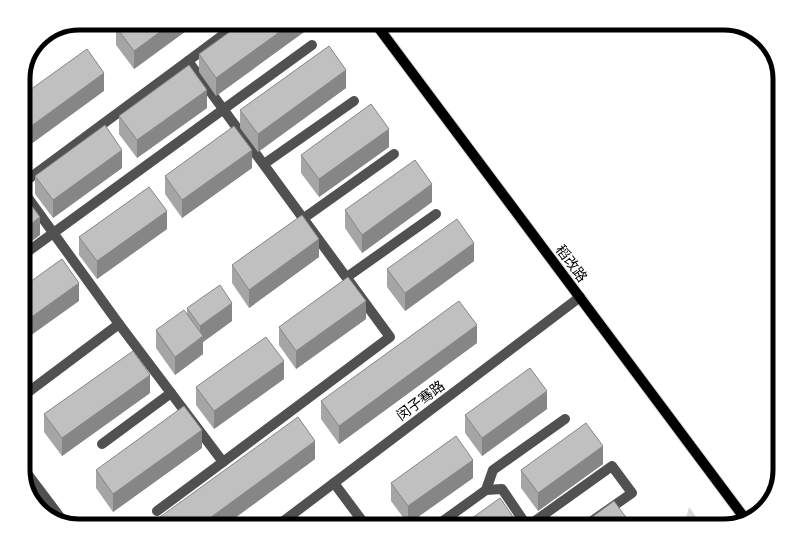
<svg xmlns="http://www.w3.org/2000/svg" width="803" height="549" font-family="'Titillium Web','Noto Sans SC',sans-serif">
<style>
.green{fill:#d8d8d8}
.lines{fill:none;stroke-linecap:round;stroke-linejoin:round}
.major-casing{stroke:#dbdbdb;stroke-width:12}
.minor{stroke:#515151;stroke-width:10}
.major{stroke:#000;stroke-width:10}
.wall{fill:#a5a5a5}
.shaded-wall{fill:#868686}
.building{fill:#c0c0c0;stroke:#868686}
.labels{text-anchor:middle;dominant-baseline:central;stroke-width:3;stroke-linejoin:round;paint-order:stroke}
.street-label{font-size:14px;fill:#000;stroke:#fff}
.rim{fill:none;stroke:#000;stroke-width:5}
</style>
<rect width="100%" height="100%" fill="#fff"/>
<path class="green" d="M689,507L703,526H684Z"/>
<g class="lines">
<g class="major-casing">
<path id="major" d="M375,23L746,520"/>
</g>
<g class="minor">
<path d="M188,61L239,23"/>
<path d="M264,164L354,101"/>
<path d="M23,183L188,61L390,337L223,462L119,324L23,191"/>
<path d="M304,218L394,154"/>
<path d="M23,255L312,45"/>
<path d="M347,277L436,214"/>
<path d="M23,396L119,324"/>
<path d="M102,444L171,393"/>
<path d="M23,468L63,521"/>
<path d="M334,483L366,526"/>
<path d="M486,490L493,470L565,419"/>
<path d="M157,511L223,462"/>
<path d="M277,526L580,297"/>
<path d="M436,526L486,490L502,489L527,526"/>
<path d="M528,526L612,466L632,493L585,526"/>
</g>
<use href="#major" class="major"/>
</g>
<g class="wall">
<path d="M122,23H197L134,69L116,45V27Z"/>
<path d="M304,23V32L216,96L199,72V54Z"/>
<path d="M346,88L258,152L240,128V110Z"/>
<path d="M207,108L137,158L119,134V116Z"/>
<path d="M389,147L319,197L301,173V155Z"/>
<path d="M122,168L53,218L35,194V176Z"/>
<path d="M252,168L182,218L165,194V176Z"/>
<path d="M432,202L362,253L345,228V210Z"/>
<path d="M167,229L97,279L79,255V237Z"/>
<path d="M319,257L249,308L232,283V265Z"/>
<path d="M474,261L405,311L387,287V269Z"/>
<path d="M187,308L232,321L203,342V354L175,375L156,348V330L187,314Z"/>
<path d="M366,319L296,369L279,345V327Z"/>
<path d="M477,343L339,444L321,419V401Z"/>
<path d="M284,379L214,429L196,405V387Z"/>
<path d="M150,393L62,456L44,432V414Z"/>
<path d="M547,409L482,456L465,433V415Z"/>
<path d="M202,448L113,512L96,488V470Z"/>
<path d="M315,459L224,526H160V517Z"/>
<path d="M603,464L538,511L521,488V470Z"/>
<path d="M473,478L408,524L391,501V483Z"/>
</g>
<g class="shaded-wall">
<path d="M172,23H197L134,69V51Z"/>
<path d="M292,23H304V32L216,96V78Z"/>
<path d="M346,70V88L258,152V134Z"/>
<path d="M104,73V91L23,150V132Z"/>
<path d="M207,90V108L137,158V140Z"/>
<path d="M389,129V147L319,197V179Z"/>
<path d="M122,150V168L53,218V200Z"/>
<path d="M252,150V168L182,218V200Z"/>
<path d="M432,184V202L362,253V235Z"/>
<path d="M167,211V229L97,279V261Z"/>
<path d="M40,217V235L23,248V230Z"/>
<path d="M319,239V257L249,308V290Z"/>
<path d="M474,243V261L405,311V293Z"/>
<path d="M79,283V301L23,341V323Z"/>
<path d="M366,301V319L296,369V351Z"/>
<path d="M232,303V321L203,342V354L175,375V357L200,339V326Z"/>
<path d="M477,325V343L339,444V426Z"/>
<path d="M284,361V379L214,429V411Z"/>
<path d="M150,375V393L62,456V438Z"/>
<path d="M547,391V409L482,456V438Z"/>
<path d="M202,430V448L113,512V494Z"/>
<path d="M315,441V459L224,526H199Z"/>
<path d="M603,446V464L538,511V493Z"/>
<path d="M473,460V478L408,524V506Z"/>
<path d="M516,521V526H509Z"/>
</g>
<g class="building">
<path d="M122,23H172L134,51L116,27Z"/>
<path d="M242,23H292L216,78L199,54Z"/>
<path d="M329,46L346,70L258,134L240,110Z"/>
<path d="M87,49L104,73L23,132V95Z"/>
<path d="M189,65L207,90L137,140L119,116Z"/>
<path d="M371,104L389,129L319,179L301,155Z"/>
<path d="M105,125L122,150L53,200L35,176Z"/>
<path d="M234,126L252,150L182,200L165,176Z"/>
<path d="M415,160L432,184L362,235L345,210Z"/>
<path d="M149,187L167,211L97,261L79,237Z"/>
<path d="M23,194L40,217L23,230Z"/>
<path d="M302,215L319,239L249,290L232,265Z"/>
<path d="M457,219L474,243L405,293L387,269Z"/>
<path d="M62,259L79,283L23,323V287Z"/>
<path d="M348,277L366,301L296,351L279,327Z"/>
<path d="M220,285L232,303L200,326L187,308Z"/>
<path d="M459,301L477,325L339,426L321,401Z"/>
<path d="M184,310L203,336L175,357L156,330Z"/>
<path d="M266,337L284,361L214,411L196,387Z"/>
<path d="M133,351L150,375L62,438L44,414Z"/>
<path d="M530,368L547,391L482,438L465,415Z"/>
<path d="M184,406L202,430L113,494L96,470Z"/>
<path d="M298,417L315,441L199,526H166L160,517Z"/>
<path d="M586,423L603,446L538,493L521,470Z"/>
<path d="M456,436L473,460L408,506L391,483Z"/>
<path d="M500,498L516,521L509,526H461Z"/>
<path d="M614,501L631,524L628,526H580Z"/>
<path d="M345,517L351,526H333Z"/>
</g>
<g class="labels">
<g class="street-label">
<text transform="translate(572 263) rotate(53)">稻改路</text>
<text transform="translate(420 400) rotate(-37)">闵子骞路</text>
</g>
</g>
<path d="M0 0H803V549H0ZM79 30H724A49 49 0 0 1 773 79V470A49 49 0 0 1 724 519H79A49 49 0 0 1 30 470V79A49 49 0 0 1 79 30Z" fill="#fff" fill-rule="evenodd"/>
<path class="rim" d="M79 30H724A49 49 0 0 1 773 79V470A49 49 0 0 1 724 519H79A49 49 0 0 1 30 470V79A49 49 0 0 1 79 30Z"/>
</svg>
